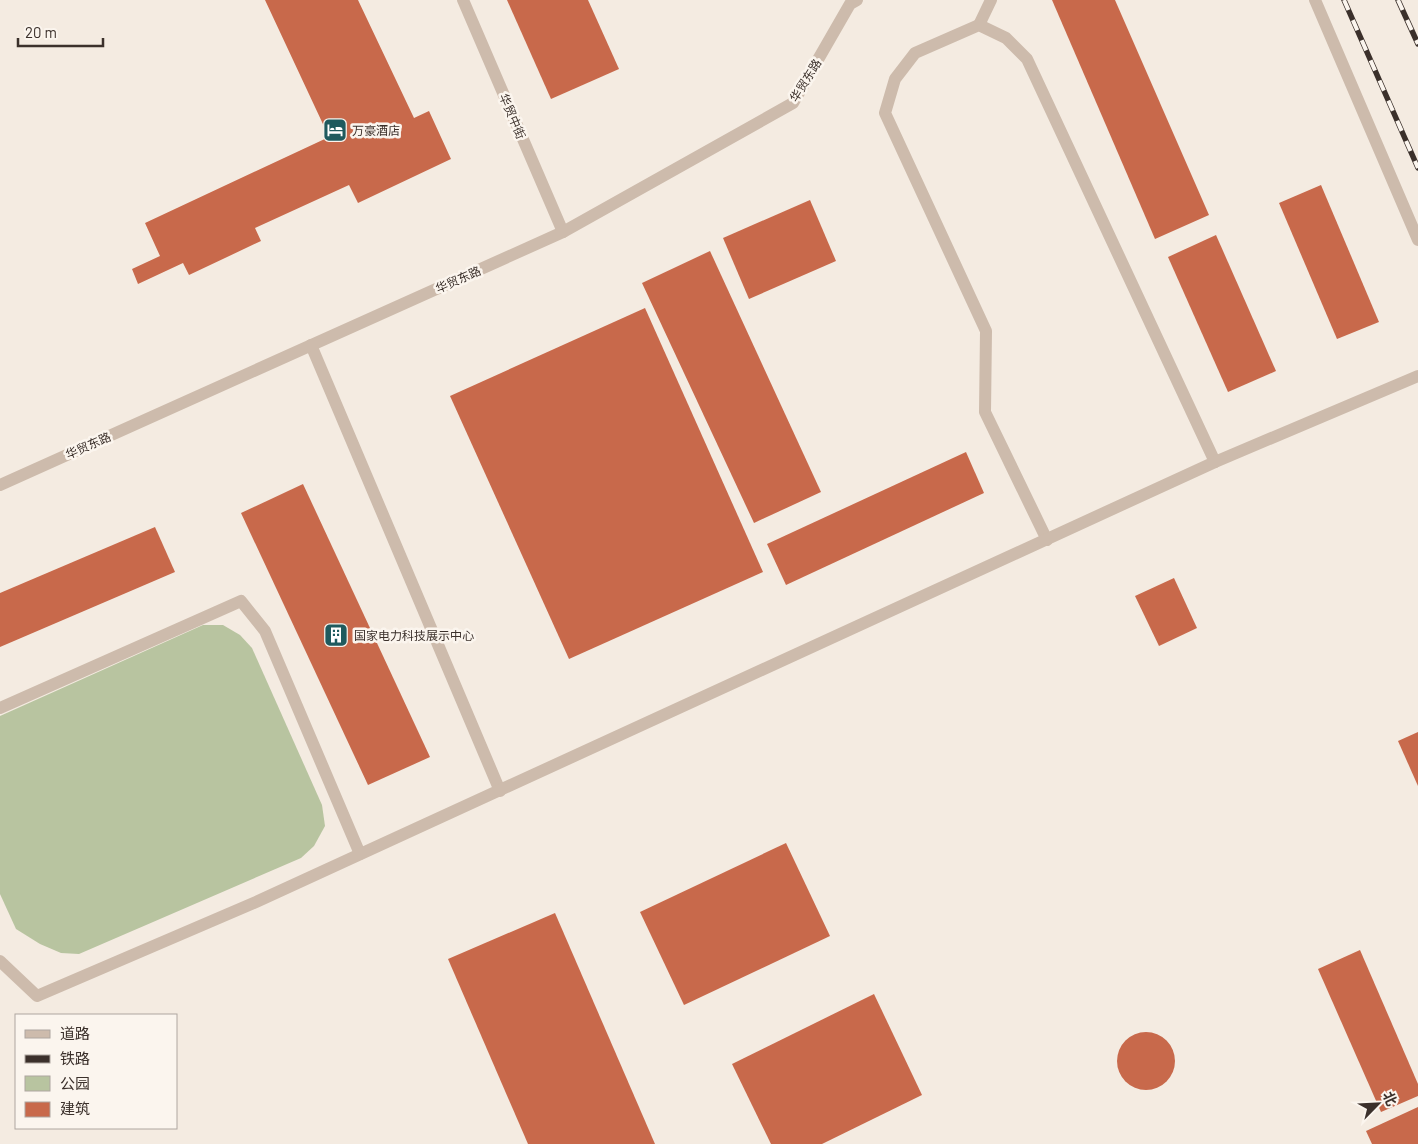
<svg xmlns="http://www.w3.org/2000/svg" width="1418" height="1144" font-family="Barlow,'Noto Sans SC',sans-serif">
<style>
.green{fill:#b8c4a0}
.building{fill:#c8694b}
.lines{fill:none;stroke-linecap:round;stroke-linejoin:round}
.service{stroke:#cdbbac;stroke-width:12}
.minor{stroke:#cdbbac;stroke-width:12}
.rail-casing{stroke:#3b302b;stroke-width:5.5}
.rail{stroke:#fbf5ee;stroke-width:4;stroke-dasharray:11;stroke-linecap:butt}
.labels{text-anchor:middle;dominant-baseline:central;stroke-width:5;stroke-linejoin:round;paint-order:stroke}
.street-label{font-size:12px;fill:#3b302b;stroke:#fbf5ee}
.poi-label{font-size:12px;fill:#3b302b;stroke:#fbf5ee;text-anchor:start}
</style>
<rect width="100%" height="100%" fill="#f4ebe1"/>
<path class="green" d="M203,625H223L240,635L252,648L322,805L325,826L314,846L301,858L79,954L61,953L40,944L16,929L0,894V716Z"/>
<g class="building">
<path d="M265,0H358L414,118L429,111L451,159L358,203L349,185L255,228L261,241L189,275L183,263L138,284L132,269L160,256L145,223L329,137Z"/>
<path d="M507,0H588L619,69L551,99Z"/>
<path d="M1052,0H1115L1209,215L1155,239Z"/>
<path d="M1321,185L1379,322L1337,339L1279,203Z"/>
<path d="M810,200L836,261L749,299L723,238Z"/>
<path d="M1216,235L1276,371L1228,392L1168,257Z"/>
<path d="M710,251L821,492L754,523L642,283Z"/>
<path d="M645,308L763,572L569,659L450,396Z"/>
<path d="M966,452L984,493L786,585L767,544Z"/>
<path d="M303,484L430,757L368,785L241,513Z"/>
<path d="M155,527L175,572L0,647V593Z"/>
<path d="M1174,578L1197,628L1159,646L1135,596Z"/>
<path d="M1418,732V786L1398,741Z"/>
<path d="M786,843L830,936L684,1005L640,912Z"/>
<path d="M555,913L655,1144H528L448,959Z"/>
<path d="M1360,950L1418,1084V1096L1381,1112L1318,969Z"/>
<path d="M874,994L922,1095L822,1144H771L732,1064Z"/>
<circle cx="1146" cy="1061" r="29"/>
<path d="M1418,1107V1144H1372L1366,1131Z"/>
</g>
<g class="lines">
<g class="service">
<path d="M1315,0L1418,240"/>
<path d="M979,25L991,0"/>
<path d="M311,345L500,791"/>
<path d="M1047,540L985,412L986,331L885,113L895,79L915,53L979,25L1006,38L1027,59L1215,462"/>
<path d="M0,708L241,601L265,631L360,854"/>
<path d="M0,961L37,996L256,902L1215,462L1418,376"/>
</g>
<g class="minor">
<path d="M463,0L563,232"/>
<path d="M0,485L563,232L793,103L850,4L857,0"/>
</g>
<g class="rail-casing">
<g id="rail">
<path d="M1344,0L1418,168"/>
<path d="M1398,0L1418,44"/>
</g>
</g>
<use href="#rail" class="rail"/>
</g>
<defs>
<g id="hotel-square" transform="scale(1.25)"><rect x="-9" y="-9" width="18" height="18" rx="4" fill="#1f5a5e" stroke="#fbf5ee"/><path d="M-6-4.5h1.5V1H6V5H4.5V3h-9V5H-6ZM-4 0a1.8 1.8 0 1 1 3.6 0ZM.5 0V-2.5h3Q6-2.5 6 0Z" fill="#fff"/></g>
<g id="building-square" transform="scale(1.25)"><rect x="-9" y="-9" width="18" height="18" rx="4" fill="#1f5a5e" stroke="#fbf5ee"/><path d="M-4-6H4V6H1V3H-1V6H-4ZM-2.5-4.3h1.7v1.8h-1.7ZM.8-4.3h1.7v1.8H.8ZM-2.5-1h1.7V.8h-1.7ZM.8-1h1.7V.8H.8Z" fill="#fff"/></g>
</defs>
<g fill-rule="evenodd">
<use href="#hotel-square" x="335" y="130"/>
<use href="#building-square" x="336" y="635"/>
</g>
<g class="labels">
<g class="street-label">
<text transform="translate(805 80) rotate(-58)">华贸东路</text>
<text transform="translate(513 116) rotate(67)">华贸中街</text>
<text transform="translate(458 279) rotate(-24)">华贸东路</text>
<text transform="translate(88 445) rotate(-24)">华贸东路</text>
</g>
<g class="poi-label">
<text x="352" y="130">万豪酒店</text>
<text x="354" y="635">国家电力科技展示中心</text>
</g>
</g>
<rect x="15" y="1014" width="162" height="115" fill="#fbf5ee" stroke="#aea6a0"/>
<rect x="25" y="1030" width="25" height="8" fill="#cdbbac" stroke="#aea6a0"/>
<text x="60" y="1039" font-size="15" fill="#3b302b">道路</text>
<rect x="25" y="1055" width="25" height="8" fill="#3b302b" stroke="#aea6a0"/>
<text x="60" y="1064" font-size="15" fill="#3b302b">铁路</text>
<rect x="25" y="1076" width="25" height="15" fill="#b8c4a0" stroke="#aea6a0"/>
<text x="60" y="1089" font-size="15" fill="#3b302b">公园</text>
<rect x="25" y="1102" width="25" height="15" fill="#c8694b" stroke="#aea6a0"/>
<text x="60" y="1114" font-size="15" fill="#3b302b">建筑</text>
<g transform="translate(1378 1104) rotate(66)" stroke="#fbf5ee" stroke-width="4" paint-order="stroke">
<path d="M0-4L9 19L0 12L-9 19Z" fill="#3b302b"/>
<text y="-8" font-size="14" font-weight="bold" text-anchor="middle" fill="#3b302b">北</text>
</g>
<path d="M18 38v8h85v-8" fill="none" stroke="#3b302b" stroke-width="2.5"/>
<text x="25" y="38" font-size="15" fill="#3b302b" stroke="#fbf5ee" stroke-width="4" paint-order="stroke">20 m</text>
</svg>
